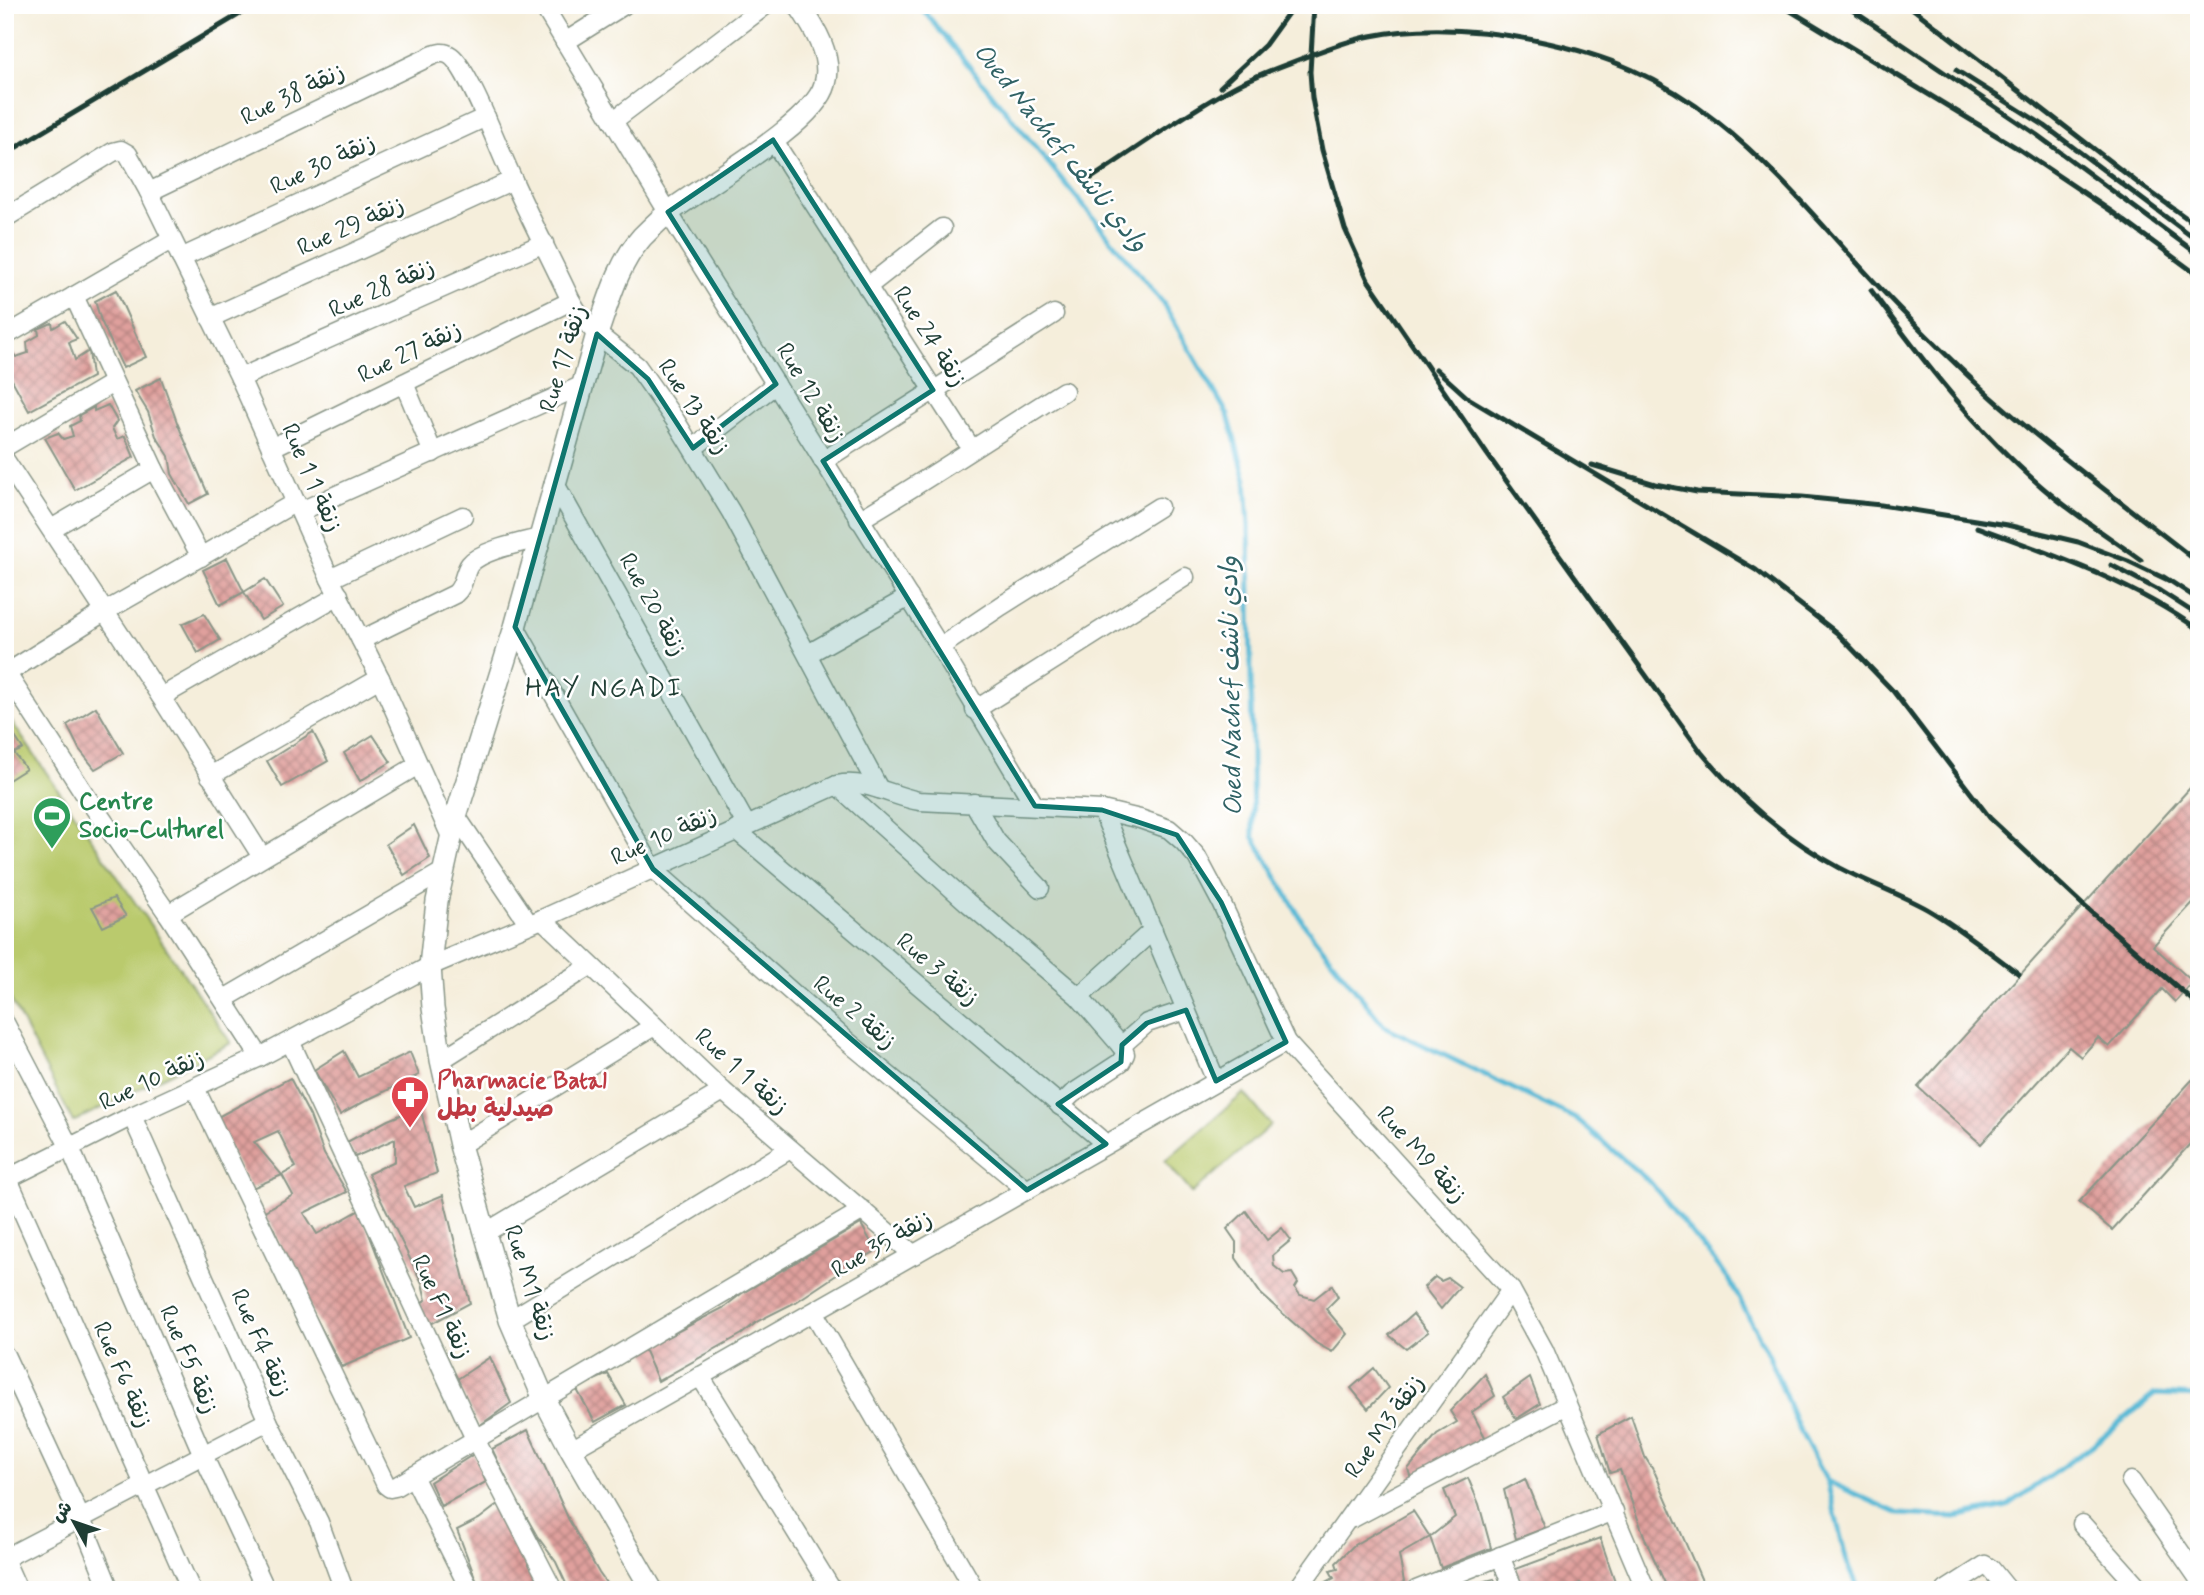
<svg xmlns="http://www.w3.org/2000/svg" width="2204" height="1595" font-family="Mynerve,'Playpen Sans Arabic',sans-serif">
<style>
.grass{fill:#baca6d;stroke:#6c8450;stroke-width:2}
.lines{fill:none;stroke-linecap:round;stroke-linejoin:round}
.stream{stroke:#58b9d6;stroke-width:5}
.building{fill:url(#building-cross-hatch)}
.minor-casing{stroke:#8a9688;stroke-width:21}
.tertiary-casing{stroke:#8a9688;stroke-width:24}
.minor{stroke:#fff;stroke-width:18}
.tertiary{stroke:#fff;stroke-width:21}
.rail{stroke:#1f3d34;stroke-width:5}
.marked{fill:#0f766e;fill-opacity:0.2;stroke:#0f766e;stroke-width:5;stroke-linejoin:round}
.labels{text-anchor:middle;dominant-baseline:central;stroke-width:5;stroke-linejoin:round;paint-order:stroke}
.street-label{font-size:24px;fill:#1f3d34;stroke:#fff}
.leisure-label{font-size:24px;font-weight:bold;fill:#27864d;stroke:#fff;text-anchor:start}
.health-label{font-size:24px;font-weight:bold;fill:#be3a42;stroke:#fff;text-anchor:start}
.water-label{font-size:26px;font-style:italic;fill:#306265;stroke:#fff}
.neighbourhood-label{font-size:26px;letter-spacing:2px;fill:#1f3d34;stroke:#fff}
</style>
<defs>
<pattern id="building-cross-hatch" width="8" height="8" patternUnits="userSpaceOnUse" patternTransform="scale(1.75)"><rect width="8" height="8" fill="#e0a09d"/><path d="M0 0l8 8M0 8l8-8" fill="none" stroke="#b58481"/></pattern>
</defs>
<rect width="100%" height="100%" fill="#fff"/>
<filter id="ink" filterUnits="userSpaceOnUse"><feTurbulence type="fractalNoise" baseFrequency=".0143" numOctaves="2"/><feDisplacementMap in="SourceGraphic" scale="14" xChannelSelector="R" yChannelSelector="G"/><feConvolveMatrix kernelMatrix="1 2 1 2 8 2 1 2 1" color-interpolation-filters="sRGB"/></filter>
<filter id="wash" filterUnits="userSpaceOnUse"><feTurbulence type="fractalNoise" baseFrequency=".00686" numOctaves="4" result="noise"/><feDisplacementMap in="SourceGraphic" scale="28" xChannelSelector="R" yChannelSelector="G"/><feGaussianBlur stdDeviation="1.57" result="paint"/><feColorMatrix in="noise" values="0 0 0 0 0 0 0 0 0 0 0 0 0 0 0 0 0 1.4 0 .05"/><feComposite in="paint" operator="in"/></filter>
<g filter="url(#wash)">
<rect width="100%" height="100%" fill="#f5eedb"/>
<g class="grass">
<path d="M5,712L231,1043L73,1122L5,988Z"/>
<path d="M1244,1093L1271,1125L1192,1193L1165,1161Z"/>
</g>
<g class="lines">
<g class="stream">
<path d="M919,5L1163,303L1228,415L1246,480L1249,526L1253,836L1305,926L1384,1026L1576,1119L1651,1183L1729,1279L1769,1356L1798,1427L1827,1481L1899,1514L1955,1517L2007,1506L2089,1448L2155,1394L2199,1396"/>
<path d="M1827,1481L1847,1562L1859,1590"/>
</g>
</g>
<g id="blocks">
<g class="building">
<path d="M116,290L146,357L123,368L101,321L95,301Z"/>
<path d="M65,321L77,339L69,342L75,360L89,351L92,377L29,411L5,367V354L11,350L16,357L28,353L27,342L39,335L38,329L52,323L53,328Z"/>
<path d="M161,378L178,425L208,494L189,504L172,474L169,456L156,436L148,412L135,391Z"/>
<path d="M108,405L117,421L112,428L117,439L125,436L134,457L75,490L45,438L58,433L63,439L73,436L70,426L80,421L79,415L94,407V411Z"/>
<path d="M227,558L244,592L220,605L203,570Z"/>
<path d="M265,579L283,607L261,620L244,592Z"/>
<path d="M204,614L220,640L198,653L182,624Z"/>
<path d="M96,707L123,753L95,769L79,749L67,725Z"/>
<path d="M8,726L23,749L14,753L26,769L7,781L5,779V728Z"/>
<path d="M313,732L328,761L282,787L267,761Z"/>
<path d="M373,735L391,762L360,781L344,753Z"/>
<path d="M2190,788L2199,796V896L2153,946L2193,982L2175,1002L2162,989L2109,1047L2098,1038L2081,1057L2069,1047L1981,1144L1918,1087Z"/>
<path d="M414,825L430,858L404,875L386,844Z"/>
<path d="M114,898L126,916L103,927L92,907Z"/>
<path d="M344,1051L358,1077L410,1052L419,1075L369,1099L340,1115L314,1070Z"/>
<path d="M290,1078L310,1116L324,1154L347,1192L304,1213L317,1234L360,1210L409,1338L342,1367L290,1270L274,1229L261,1213L293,1195L282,1175L296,1167L278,1131L254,1142L282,1175L250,1189L214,1119Z"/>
<path d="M2192,1080L2199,1087V1134L2112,1230L2079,1202Z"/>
<path d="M420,1107L437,1173L404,1186L414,1207L443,1195L470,1303L429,1325L418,1304L426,1300L422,1283L368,1174L395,1161V1139L355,1157L347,1142L388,1120Z"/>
<path d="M1246,1211L1267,1240L1282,1228L1291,1240L1273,1255L1274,1266L1284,1274L1292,1273L1298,1283L1295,1288L1300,1295L1314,1299L1332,1285L1338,1297L1326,1309L1347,1334L1332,1352L1316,1343L1261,1294L1236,1258V1242L1227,1229Z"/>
<path d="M861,1224L876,1251L853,1264L796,1302L758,1321L742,1334L658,1381L644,1349L723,1308L741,1294Z"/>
<path d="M1435,1277L1441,1281L1448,1278L1460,1287L1441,1309L1424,1287Z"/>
<path d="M1413,1314L1428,1332L1406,1349L1389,1335Z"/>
<path d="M490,1357L511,1403L479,1426L456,1380Z"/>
<path d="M1374,1368L1388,1388L1368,1409L1351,1388Z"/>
<path d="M608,1374L626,1405L595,1422L576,1388Z"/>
<path d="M1485,1374L1495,1396L1472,1412L1485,1437L1412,1482L1408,1469L1437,1434L1457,1422L1450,1411Z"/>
<path d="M1530,1378L1540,1404L1516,1419L1503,1397Z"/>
<path d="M1631,1416L1645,1457L1655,1473L1706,1590H1668L1646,1541L1620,1470L1610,1473L1598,1434Z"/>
<path d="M528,1430L569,1520L599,1573L611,1590H569L556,1562L537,1536L515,1497L492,1449Z"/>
<path d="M474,1454L486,1482L441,1506L430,1482Z"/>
<path d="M1468,1478L1479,1504L1491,1548L1441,1568L1430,1537L1455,1517L1444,1490Z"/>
<path d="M1525,1479L1545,1528L1516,1539L1504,1490Z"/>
<path d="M500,1503L544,1590H480L457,1530L479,1519Z"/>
<path d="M1413,1511L1430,1537L1399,1555L1404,1582L1386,1590H1318L1321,1585L1334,1578L1330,1571L1338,1569L1336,1563L1354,1545Z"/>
<path d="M1600,1538L1618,1590H1584L1580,1583L1567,1590H1522L1516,1569Z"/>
<path d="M1494,1579L1499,1590H1469L1467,1586Z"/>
</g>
</g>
</g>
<g filter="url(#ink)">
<use href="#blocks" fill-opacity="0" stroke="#8a9688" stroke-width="2"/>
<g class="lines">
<g class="minor-casing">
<g id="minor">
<path d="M543,5L668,212L940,647L1035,806"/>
<path d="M565,42L624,5"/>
<path d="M613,121L766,5"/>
<path d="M773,140L971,448"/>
<path d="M149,192L431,56C438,53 444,51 451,56C469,69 501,155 513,180C531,221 552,260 571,301L580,316L597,334L637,366L675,420L731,512L879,789"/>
<path d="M5,218L113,152L121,150L128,154L149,192L240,378L330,579L380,678L452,839"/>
<path d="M181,258L486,117"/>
<path d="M867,287L942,228"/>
<path d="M74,296L154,469L201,557"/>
<path d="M210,318L513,180"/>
<path d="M5,336L171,240"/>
<path d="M240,378L544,243"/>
<path d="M404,383L433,453"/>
<path d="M5,447L113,383"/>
<path d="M271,448L571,301"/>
<path d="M693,448L776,384"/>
<path d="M5,460L161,697L262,857"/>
<path d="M823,461L1054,314"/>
<path d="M554,482L747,826"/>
<path d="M301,511L583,385"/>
<path d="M859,520C929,479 995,434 1064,391"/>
<path d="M51,529L154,469"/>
<path d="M330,579L463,516"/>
<path d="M515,627L653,869L847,1041L1027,1190"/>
<path d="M361,640L455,594C465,586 463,573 470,564C482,550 521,543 539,538"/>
<path d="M940,647L1001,606L1159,507"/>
<path d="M808,654L909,597"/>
<path d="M5,671L84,793L168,914L260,1057"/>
<path d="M7,673L104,612L296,502"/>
<path d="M161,697L339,595"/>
<path d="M975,710L1185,577"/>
<path d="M210,776L380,678"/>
<path d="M837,785L967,902L1079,997L1123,1048L1125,1054L1121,1062L1072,1094L1060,1106"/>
<path d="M974,803L996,841L1040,888"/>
<path d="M1102,810L1140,819L1169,829L1184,842L1197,857L1221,902L1286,1042L1511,1290L1544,1350L1646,1590"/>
<path d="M456,816L529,924"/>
<path d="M736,830L1106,1144"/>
<path d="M168,914L418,765"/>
<path d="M542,919L723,1091L914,1255"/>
<path d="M1079,997L1153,930"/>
<path d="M224,999L444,871"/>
<path d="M5,1023L70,1148L203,1455L266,1590"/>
<path d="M290,1041L475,1439L553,1590"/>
<path d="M1121,1046L1147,1023L1186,1010"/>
<path d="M441,1060L590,966"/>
<path d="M195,1088L386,1485L390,1488L395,1487L863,1210"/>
<path d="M132,1116L268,1421L319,1522L344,1590"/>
<path d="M460,1145L654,1026"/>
<path d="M8,1179L191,1590"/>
<path d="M5,1180L132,1116L260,1057L430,966L542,919L837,785C866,779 891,796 919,801L1102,810L1216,1081"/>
<path d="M485,1233L723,1091"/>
<path d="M814,1313L975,1590"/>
<path d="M510,1320L790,1149"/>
<path d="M5,1355L81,1519L110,1590"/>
<path d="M700,1376L832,1590"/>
<path d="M571,1450L1286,1042"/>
<path d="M413,1476L470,1590"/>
<path d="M2131,1481L2199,1579"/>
<path d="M1353,1518L1567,1405"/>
<path d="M2082,1524L2141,1590"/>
<path d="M1500,1556L1514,1590"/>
<path d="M5,1558L268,1421"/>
<path d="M5,1561L18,1590"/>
<path d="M1297,1590L1511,1290"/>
<path d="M1416,1590L1614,1511"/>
<path d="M1946,1590L1985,1565L1991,1569L2008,1590"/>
</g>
</g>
<g class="tertiary-casing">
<path id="tertiary" d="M652,1590L571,1450L544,1399L510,1320L460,1145L441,1060L433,1008L430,966L437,901L456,816L515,627L597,334C609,300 618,264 642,237C650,229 660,219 669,212C704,185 815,124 825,84C833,57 814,27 799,5"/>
</g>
<use href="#minor" class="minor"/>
<use href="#tertiary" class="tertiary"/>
<g class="rail">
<path d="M1314,5L1310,72L1312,98L1322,150L1345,229L1368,280L1487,454L1701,752C1740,799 1786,839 1840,868C1869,883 1900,894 1927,909C1960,928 1989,952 2019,974"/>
<path d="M1781,5L2017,148L2111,211L2199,276"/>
<path d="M1908,5L2138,183L2199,227"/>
<path d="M1849,8L2037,135L2199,255"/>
<path d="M1956,70L2045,126L2199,242"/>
<path d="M1220,87L1265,45L1294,5"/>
<path d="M5,154L255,5"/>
<path d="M1084,183C1133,151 1181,116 1232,88C1257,74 1286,65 1313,54C1332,47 1350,40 1371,36C1425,25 1485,30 1539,41C1607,55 1661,77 1716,121C1789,178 1844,254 1910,319C1938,347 1967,376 1998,403C2062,459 2132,510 2199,563"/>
<path d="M1871,290C1922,360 1976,430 2042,487C2073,514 2108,536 2141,560"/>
<path d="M1436,369L1468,398L1488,410L1756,570L1837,633L1893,691L1990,818L2083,905L2199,1006"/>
<path d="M1592,465L1655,484L1697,492L1802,497L1881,505L2007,525L2078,542L2128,561L2170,581"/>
<path d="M1977,527C2054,555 2132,582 2199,630"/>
<path d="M2111,565L2160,591L2199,616"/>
<path d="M2164,577L2199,600"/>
</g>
</g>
</g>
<path class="marked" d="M773,140L933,390L823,461L1035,806L1102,810L1177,835L1221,902L1286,1042L1216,1081L1186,1010L1147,1023L1122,1045L1121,1062L1058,1104L1106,1144L1027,1190L653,869L515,627L597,334L648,379L693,448L776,384L668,212Z"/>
<defs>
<g id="stadium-pin" transform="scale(2.0125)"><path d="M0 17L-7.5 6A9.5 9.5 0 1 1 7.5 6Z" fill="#2e9e5b" stroke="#fff"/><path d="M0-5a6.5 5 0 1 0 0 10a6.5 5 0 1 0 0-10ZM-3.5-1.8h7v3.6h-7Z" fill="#fff"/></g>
<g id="pharmacy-pin" transform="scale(2.0125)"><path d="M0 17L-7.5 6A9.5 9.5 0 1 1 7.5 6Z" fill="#e0444e" stroke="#fff"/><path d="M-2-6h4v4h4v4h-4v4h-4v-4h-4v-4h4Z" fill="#fff"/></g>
</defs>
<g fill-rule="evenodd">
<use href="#stadium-pin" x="52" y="816"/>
<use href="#pharmacy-pin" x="410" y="1095"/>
</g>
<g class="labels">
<g class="street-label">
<text transform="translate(293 95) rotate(-26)">Rue 38 زنقة</text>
<text transform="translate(323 165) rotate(-25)">Rue 30 زنقة</text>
<text transform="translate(351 227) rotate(-24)">Rue 29 زنقة</text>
<text transform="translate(382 289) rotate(-24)">Rue 28 زنقة</text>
<text transform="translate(929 337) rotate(57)">Rue 24 زنقة</text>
<text transform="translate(410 353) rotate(-26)">Rue 27 زنقة</text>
<text transform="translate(564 359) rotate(-73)">Rue 17 زنقة</text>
<text transform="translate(810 393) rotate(59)">Rue 12 زنقة</text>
<text transform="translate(693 407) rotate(56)">Rue 13 زنقة</text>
<text transform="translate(311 478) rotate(66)">Rue 1 زنقة 1</text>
<text transform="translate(652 605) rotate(61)">Rue 20 زنقة</text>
<text transform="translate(664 837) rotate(-24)">Rue 10 زنقة</text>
<text transform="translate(937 970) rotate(40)">Rue 3 زنقة</text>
<text transform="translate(854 1013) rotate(40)">Rue 2 زنقة</text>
<text transform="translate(741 1072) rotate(42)">Rue 1 زنقة 1</text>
<text transform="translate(152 1081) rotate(-25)">Rue 10 زنقة</text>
<text transform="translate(1421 1155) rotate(48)">Rue M9 زنقة</text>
<text transform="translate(882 1245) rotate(-30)">Rue 35 زنقة</text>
<text transform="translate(529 1283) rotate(72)">Rue M1 زنقة</text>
<text transform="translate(441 1307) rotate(65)">Rue F1 زنقة</text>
<text transform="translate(260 1343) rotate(66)">Rue F4 زنقة</text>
<text transform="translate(188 1360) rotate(67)">Rue F5 زنقة</text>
<text transform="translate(122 1375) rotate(66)">Rue F6 زنقة</text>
<text transform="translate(1385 1427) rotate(-55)">Rue M3 زنقة</text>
</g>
<g class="leisure-label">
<text x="79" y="802">Centre<tspan x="79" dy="28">Socio-Culturel</tspan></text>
</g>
<g class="health-label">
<text x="437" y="1081">Pharmacie Batal<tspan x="437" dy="28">صيدلية بطل</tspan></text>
</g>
<g class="water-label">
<text transform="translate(1060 148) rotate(51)">Oued Nachef وادي ناشف</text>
<text transform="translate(1232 686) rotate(-91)">Oued Nachef وادي ناشف</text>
</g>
<g class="neighbourhood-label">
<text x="604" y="689">HAY NGADI</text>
</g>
</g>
<rect width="2204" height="1595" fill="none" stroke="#fff" stroke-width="28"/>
<g transform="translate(74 1522) rotate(310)" stroke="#ffffff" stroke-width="5" paint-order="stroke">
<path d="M0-5L12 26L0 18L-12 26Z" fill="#1f3d34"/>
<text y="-10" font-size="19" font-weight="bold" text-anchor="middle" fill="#1f3d34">ش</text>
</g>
</svg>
